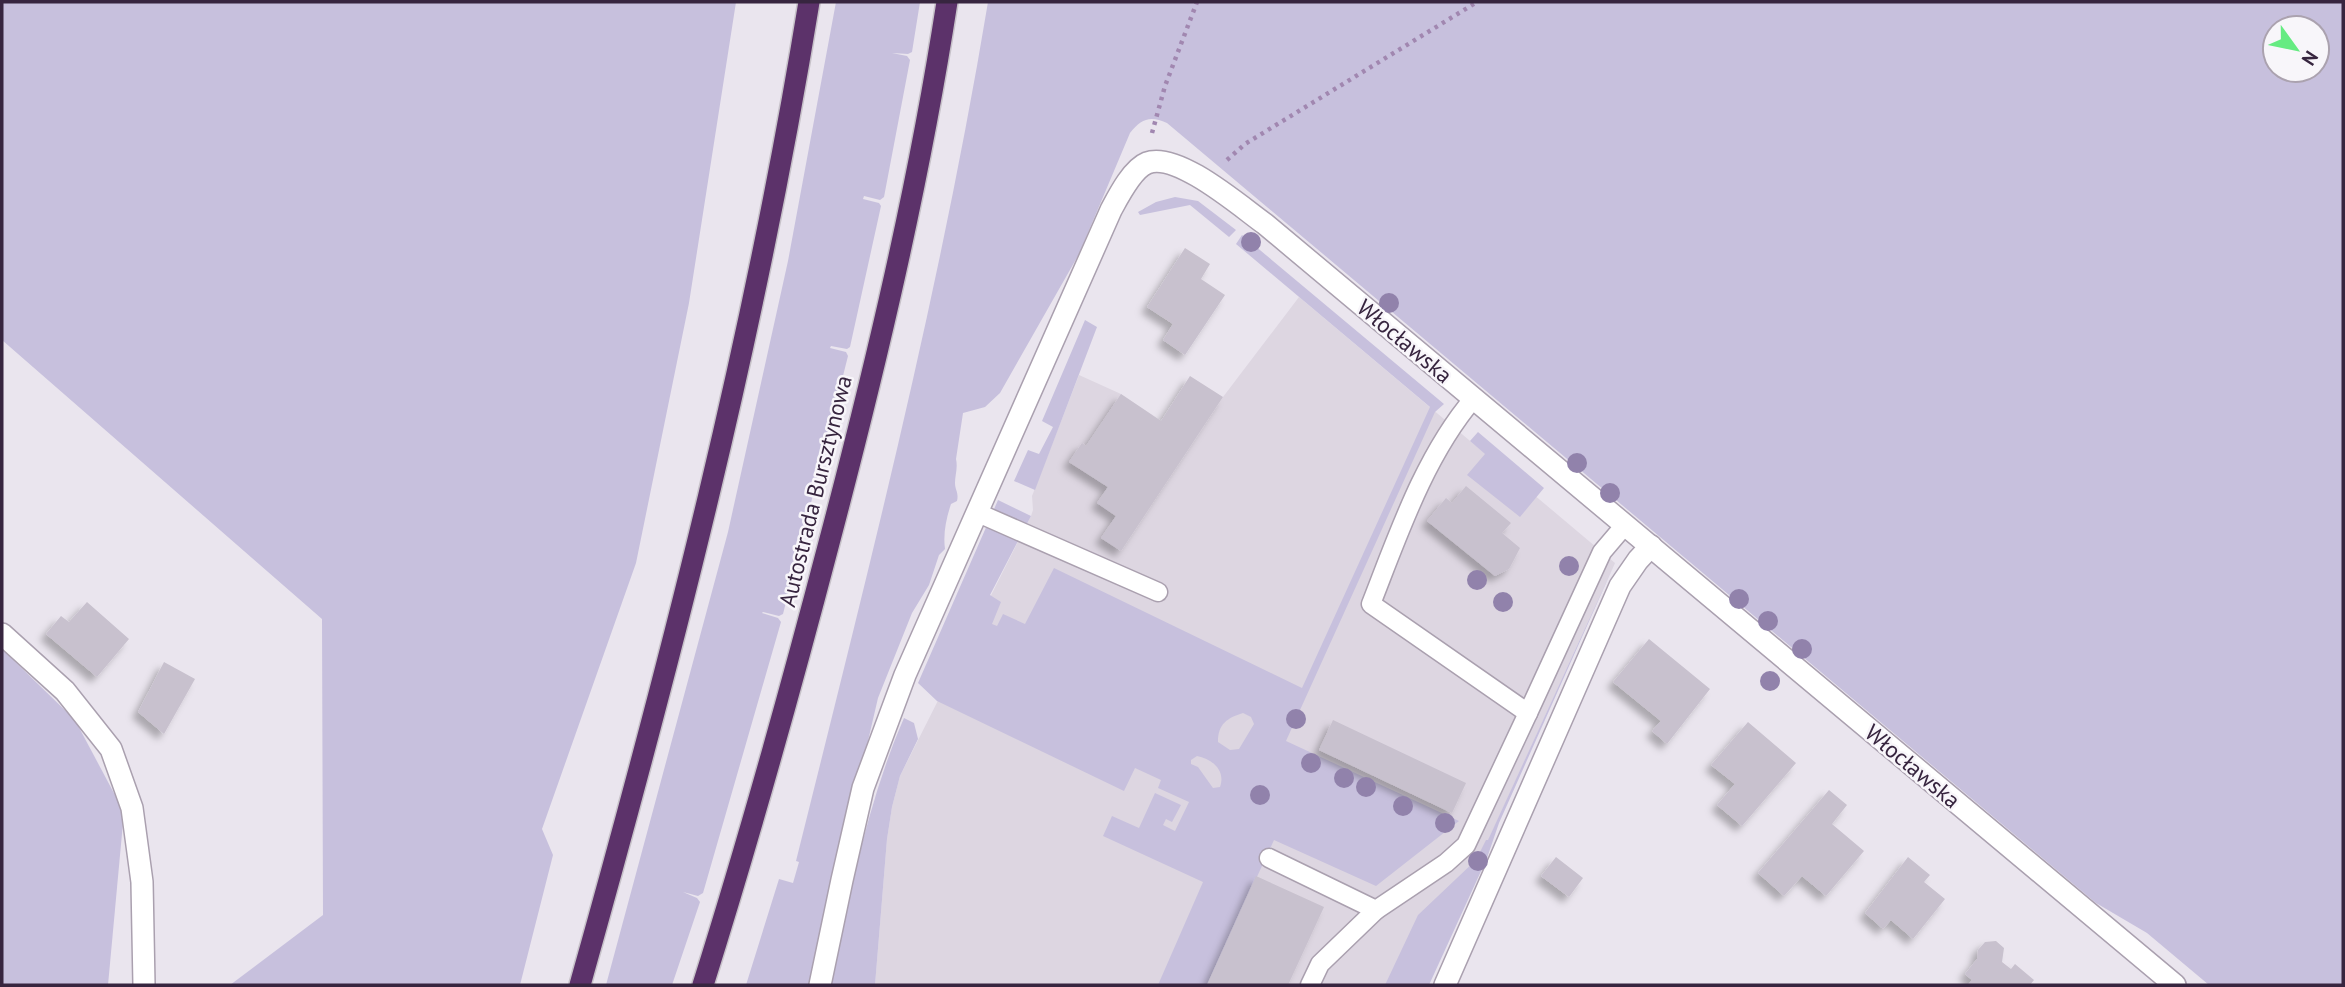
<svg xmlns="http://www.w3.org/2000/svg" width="2345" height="987" font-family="'PT Sans',sans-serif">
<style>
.built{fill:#ddd6e1}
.green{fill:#c7c0dd;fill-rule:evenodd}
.building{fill:#c8c1ce;filter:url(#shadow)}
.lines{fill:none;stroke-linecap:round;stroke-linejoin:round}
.lane-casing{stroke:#aaa0af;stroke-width:21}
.street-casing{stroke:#aaa0af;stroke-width:24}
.highway-casing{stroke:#c7c2c9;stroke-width:24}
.path{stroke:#a187b0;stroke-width:4.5;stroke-dasharray:3.5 5;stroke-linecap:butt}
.lane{stroke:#fff;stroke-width:18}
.street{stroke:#fff;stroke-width:21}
.highway{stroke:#5c326a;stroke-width:21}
.tree{fill:#9182ab}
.labels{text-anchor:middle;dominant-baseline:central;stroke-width:5;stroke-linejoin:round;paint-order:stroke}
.street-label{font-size:23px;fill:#37253f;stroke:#f8f6fa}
</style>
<defs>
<filter id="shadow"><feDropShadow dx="-6" dy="6" stdDeviation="3.5" flood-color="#0004"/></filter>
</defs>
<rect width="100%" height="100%" fill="#eae5ee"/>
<path class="built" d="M1299,297L1615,563L1422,985H875L887,839L892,807L900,776L1031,516L1033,510L1032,496L1079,375L1121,394L1193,442L1223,397Z"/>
<g class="green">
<path d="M2,2H736L689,303L636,563L542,829L553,855L520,985H230L323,915L322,619L2,340Z"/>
<path d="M836,2H920L912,52L908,54L892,53L907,56L910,60L884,197L880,200L864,196L863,199L879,203L881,206L850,347L847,349L831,346L830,348L846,352L848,356L783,614L779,616L763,612L762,613L778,618L781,622L703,893L698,896L683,892L697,898L700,902L672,985H606L728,532L788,261Z"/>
<path d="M988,2H2343V985H2209L2147,933L2096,903L1167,123C1150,115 1141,119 1130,133L1079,254L1000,393L985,407L963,413L956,459C958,468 955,475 955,483C955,490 959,493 957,501L951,504C946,519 943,534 945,549L939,555L929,585L912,613L878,698L811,985H746L779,879L793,883L799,862L796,861C867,576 940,292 988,2ZM2275,28H2317V70H2275Z"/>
<path d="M1175,197L1198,201L1236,230L1229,237L1190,205L1140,215L1138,212L1156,202Z"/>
<path d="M1242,235L1444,404L1435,412L1286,741L1459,821L1376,886L1274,840L1207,985H1158L1203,882L1103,836L1112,816L1139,828L1155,793L1181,805L1172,822L1166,819L1163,825L1175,831L1189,802L1158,788L1161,780L1135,768L1124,791L937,701L918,683L998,500L1031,516L990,595L1001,602L992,624L997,626L1003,614L1025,624L1054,568L1302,688L1430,407L1236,244ZM1243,713L1251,717L1254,724L1239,749L1230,750L1218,742C1218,724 1227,718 1243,713ZM1197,756C1212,759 1226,770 1220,787L1213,788L1198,767L1191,764V760Z"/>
<path d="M1085,320L1097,327L1035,490L1014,481L1028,450L1039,454L1053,427L1042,421Z"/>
<path d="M1478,432L1544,488L1520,517L1467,475L1485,454L1470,441Z"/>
<path d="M1615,563L1499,823L1487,858L1429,985H1385L1418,915L1476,860L1486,840H1488Z"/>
<path d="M2,649L75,720L124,812L108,985H2Z"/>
<path d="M904,718L914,723L918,739L900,776L892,807L887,839L875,985H831C850,894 867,803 904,718Z"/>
</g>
<g class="building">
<path d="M1185,248L1210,264L1201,279L1225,295L1185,355L1163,340L1173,324L1147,307Z"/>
<path d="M1190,376L1223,397L1121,551L1101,538L1116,516L1097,503L1108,487L1069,462L1082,443L1086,446L1121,394L1161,421Z"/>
<path d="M1466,486L1511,523L1502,533L1520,548L1509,569L1495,576L1427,521L1446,498L1452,503Z"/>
<path d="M87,602L129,639L97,677L46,634L61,616L69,622Z"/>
<path d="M1649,639L1710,689L1667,744L1652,731L1661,721L1613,682Z"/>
<path d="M164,662L195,679L164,734L138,712Z"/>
<path d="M1333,720L1466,783L1452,813L1319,750Z"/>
<path d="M1748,722L1796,763L1742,826L1717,805L1735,784L1711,765Z"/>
<path d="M1829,790L1847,805L1832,824L1864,851L1826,896L1802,876L1784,896L1758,873Z"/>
<path d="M1556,857L1583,878L1569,897L1541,876Z"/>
<path d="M1908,857L1930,875L1924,882L1945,899L1913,939L1891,920L1883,929L1865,913Z"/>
<path d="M1256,876L1324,907L1288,985H1207Z"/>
<path d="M1996,941L2004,948L2002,962L2011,969L2015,964L2034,980L2030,985H1968L1972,980L1965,974L1977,959L1978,950L1985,942Z"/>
</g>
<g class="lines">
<g class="lane-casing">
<g id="lane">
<path d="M1474,398C1425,455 1398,535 1371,604L1528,713L1602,552L1625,525"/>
<path d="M978,513L1158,592"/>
<path d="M1269,858L1376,910L1446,863L1466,845L1528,713"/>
<path d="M1310,985L1320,964L1376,910"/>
</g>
</g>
<g class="street-casing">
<g id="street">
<path d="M2,634L65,691L111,749L132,808L142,882L144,985"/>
<path d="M820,985L842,880L863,788L905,675L1111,210C1118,197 1132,169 1147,163C1177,151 1241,207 1265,224L2175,985"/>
<path d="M1445,985L1620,586L1638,560L1651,546"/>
</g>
</g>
<g class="highway-casing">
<g id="highway">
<path d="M580,985C671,661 755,335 809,2"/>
<path d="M703,985C749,839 790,692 829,543C876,365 919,184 947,2"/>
</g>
</g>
<g class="path">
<path d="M1152,133L1165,86L1197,2"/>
<path d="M1227,160L1245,144L1477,2"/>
</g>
<use href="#lane" class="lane"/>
<use href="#street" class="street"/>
<use href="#highway" class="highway"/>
</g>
<g class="tree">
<circle cx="1251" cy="242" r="10"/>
<circle cx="1389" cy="303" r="10"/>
<circle cx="1577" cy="463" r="10"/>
<circle cx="1610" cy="493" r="10"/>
<circle cx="1569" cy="566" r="10"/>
<circle cx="1477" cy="580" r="10"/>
<circle cx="1739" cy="599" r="10"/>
<circle cx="1503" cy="602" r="10"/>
<circle cx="1768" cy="621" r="10"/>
<circle cx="1802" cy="649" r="10"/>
<circle cx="1770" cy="681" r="10"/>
<circle cx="1296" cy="719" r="10"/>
<circle cx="1311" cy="763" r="10"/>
<circle cx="1344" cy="778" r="10"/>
<circle cx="1366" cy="787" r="10"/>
<circle cx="1260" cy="795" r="10"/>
<circle cx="1403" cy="806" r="10"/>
<circle cx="1445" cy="823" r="10"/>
<circle cx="1478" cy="861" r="10"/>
</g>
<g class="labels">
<g class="street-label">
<text transform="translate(1405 341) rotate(40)">Włocławska</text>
<text transform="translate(815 491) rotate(-76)">Autostrada Bursztynowa</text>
<text transform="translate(1913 766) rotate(40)">Włocławska</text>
</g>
</g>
<rect width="2345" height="987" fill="none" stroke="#37253f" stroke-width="7"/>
<g transform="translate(2296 49) rotate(123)"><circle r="33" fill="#f8f6fa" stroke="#aba2af" stroke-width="2"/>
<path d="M0-5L12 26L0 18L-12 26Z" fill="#66eb82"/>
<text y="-10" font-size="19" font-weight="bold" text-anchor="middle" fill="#37253f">N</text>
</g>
</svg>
